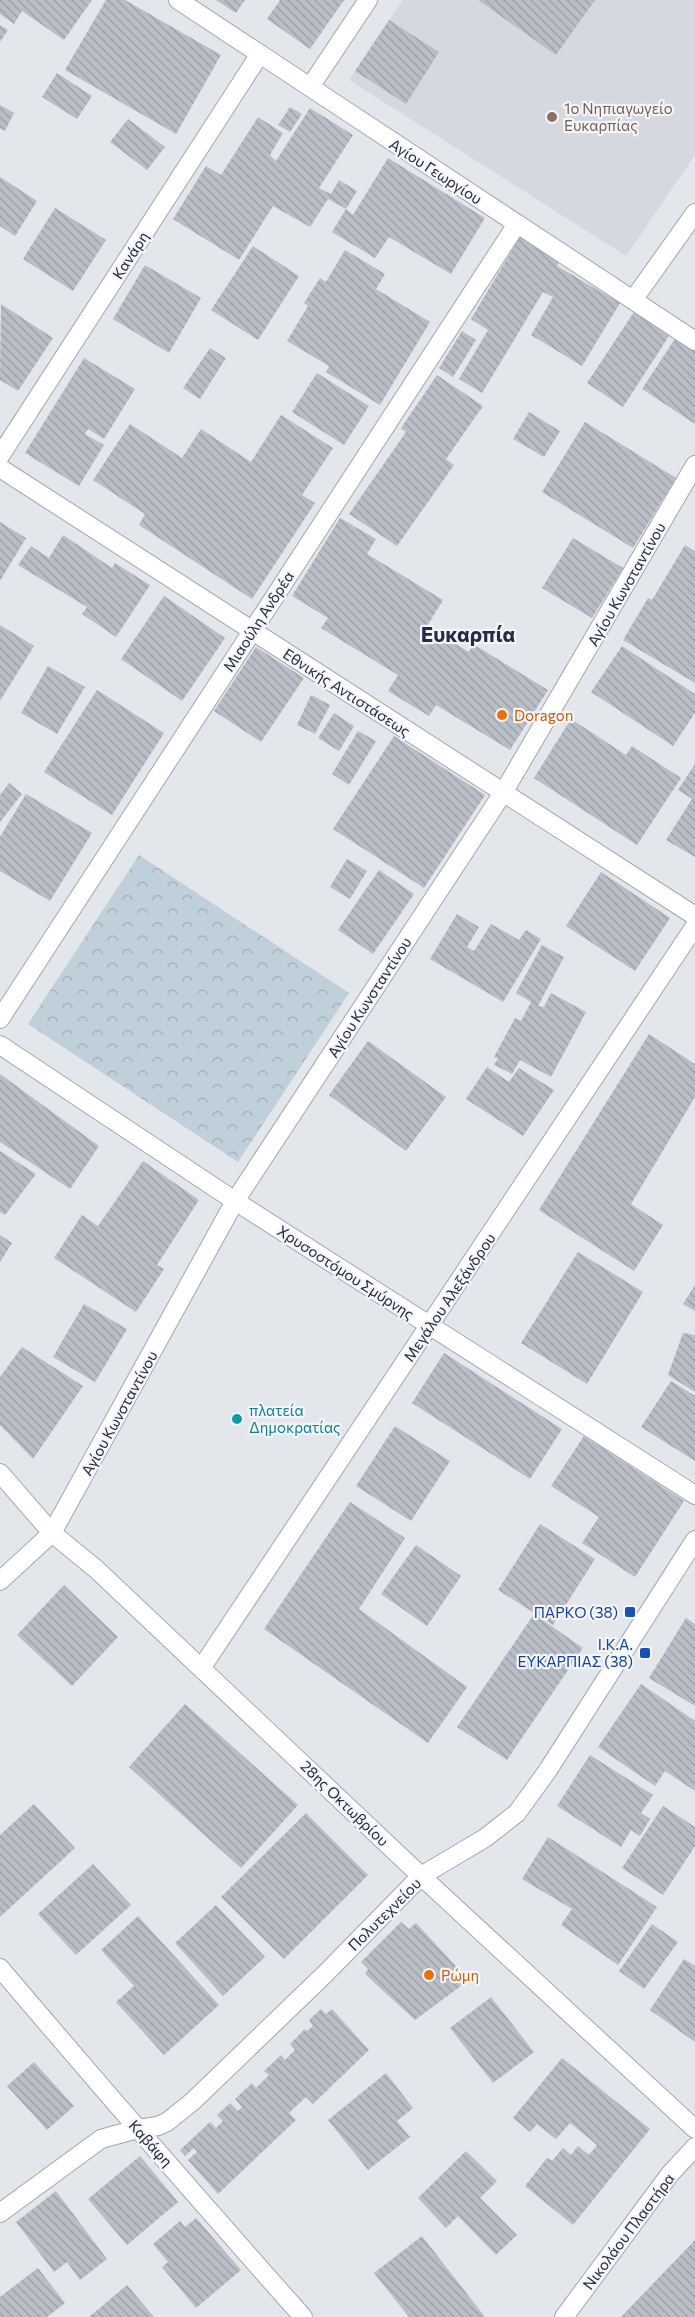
<svg xmlns="http://www.w3.org/2000/svg" width="695" height="2317" font-family="Commissioner,sans-serif">
<style>
.built{fill:#d5d8df}
.forest{fill:url(#forest-crowns)}
.building{fill:url(#building-back-hatch)}
.lines{fill:none;stroke-linecap:round;stroke-linejoin:round}
.street-casing{stroke:#a2a6af;stroke-width:20}
.secondary-casing{stroke:#a3a8b6;stroke-width:20}
.street{stroke:#fff;stroke-width:18}
.secondary{stroke:#fff;stroke-width:18}
.education-dot{fill:#8d6e63;stroke:#f3f5f8;stroke-width:2}
.food-dot{fill:#e8710a;stroke:#f3f5f8;stroke-width:2}
.culture-dot{fill:#0f9aa8;stroke:#f3f5f8;stroke-width:2}
.transit-dot{fill:#1a4fb4;stroke:#f3f5f8;stroke-width:2}
.labels{text-anchor:middle;dominant-baseline:central;stroke-width:4.5;stroke-linejoin:round;paint-order:stroke}
.education-label{font-size:15px;fill:#785e54;stroke:#f3f5f8;text-anchor:start}
.street-label{font-size:15px;fill:#25293b;stroke:#f3f5f8}
.food-label{font-size:15px;fill:#c56008;stroke:#f3f5f8;text-anchor:start}
.culture-label{font-size:15px;fill:#0d838f;stroke:#f3f5f8;text-anchor:start}
.transit-label{font-size:15px;fill:#164399;stroke:#f3f5f8;text-anchor:end}
.district-label{font-size:21px;font-weight:bold;fill:#232a4a;stroke:#f3f5f8}
</style>
<defs>
<pattern id="forest-crowns" width="20" height="18" patternUnits="userSpaceOnUse" patternTransform="scale(1.5)"><rect width="20" height="18" fill="#bfd0da"/><path d="M2 6a3 3 0 1 1 6 0M12 15a3 3 0 1 1 6 0" fill="none" stroke="#a4b3bc"/></pattern>
<pattern id="building-back-hatch" width="6" height="6" patternUnits="userSpaceOnUse" patternTransform="scale(1.5)"><rect width="6" height="6" fill="#b9bdc6"/><path d="M-1 5l2 2M0 0l6 6M5-1l2 2" fill="none" stroke="#9fa2ab"/></pattern>
</defs>
<rect width="100%" height="100%" fill="#e3e6eb"/>
<path class="built" d="M403,0H695V155L626,256L349,80Z"/>
<path class="forest" d="M139,855L349,993L238,1162L28,1024Z"/>
<g class="building">
<path d="M0,0H92L64,40L22,11L14,24L0,14Z"/>
<path d="M106,0H125L221,55L176,134L65,70Z"/>
<path d="M216,0H245L236,13Z"/>
<path d="M280,0H344L310,49L267,19Z"/>
<path d="M478,0H595L556,55Z"/>
<path d="M389,20L439,52L406,104L355,71Z"/>
<path d="M0,25L8,30L0,42Z"/>
<path d="M57,73L92,96L77,119L42,97Z"/>
<path d="M0,105L14,113L5,131L0,128Z"/>
<path d="M290,107L302,114L290,132L278,125Z"/>
<path d="M310,108L353,135L319,188L331,194L339,180L357,191L346,209L353,215L388,158L485,218L451,274L389,237L375,258L332,232L346,209L328,199L310,227L273,206L239,260L173,219L206,166L221,175L258,117L283,133L270,155L276,161Z"/>
<path d="M128,119L165,147L147,170L110,142Z"/>
<path d="M0,177L37,201L15,236L0,226Z"/>
<path d="M55,208L106,240L73,291L23,259Z"/>
<path d="M523,232L563,256L557,266L620,303L582,366L531,335L553,297L543,292L482,393L459,379L488,330L471,319Z"/>
<path d="M253,246L299,276L258,340L211,310Z"/>
<path d="M345,250L385,274L376,289L430,322L380,405L326,372L329,366L287,341L308,306L304,303L320,278L326,282Z"/>
<path d="M145,265L201,298L169,353L113,319Z"/>
<path d="M1,304L53,338L18,391L0,380Z"/>
<path d="M634,312L669,336L623,407L587,383Z"/>
<path d="M462,331L476,340L453,377L439,368Z"/>
<path d="M676,337L695,349V424L642,389Z"/>
<path d="M210,348L226,358L200,399L183,388Z"/>
<path d="M84,358L135,389L104,439L88,429L85,434L104,445L79,486L25,453Z"/>
<path d="M317,373L369,406L344,445L292,412Z"/>
<path d="M437,375L483,406L446,459L454,465L397,546L349,514L406,432L401,428Z"/>
<path d="M529,412L560,431L544,457L513,439Z"/>
<path d="M281,415L333,448L302,495L315,503L252,599L139,525L145,514L93,480L130,424L182,458L201,429L251,462Z"/>
<path d="M585,422L676,478L633,548L542,492Z"/>
<path d="M340,518L376,539L367,554L443,600L427,626L469,652L473,644L548,690L510,750L436,705L429,716L388,691L398,675L321,628L328,618L292,596Z"/>
<path d="M0,522L26,538L0,581Z"/>
<path d="M63,535L112,568L115,563L150,585L116,637L82,614L87,607L18,565L31,546L49,558Z"/>
<path d="M573,538L623,568L592,618L542,588Z"/>
<path d="M685,545L695,551V683L623,640L648,598L652,600Z"/>
<path d="M164,596L225,638L182,701L121,659Z"/>
<path d="M0,625L34,646L0,701Z"/>
<path d="M622,646L695,694V713L673,746L591,692Z"/>
<path d="M256,647L304,678L261,742L214,711Z"/>
<path d="M48,666L85,687L57,734L21,713Z"/>
<path d="M97,690L164,733L112,815L44,772Z"/>
<path d="M311,695L330,705L315,734L297,725Z"/>
<path d="M334,713L354,726L339,751L318,738Z"/>
<path d="M571,719L626,755L632,746L681,778L637,845L534,778Z"/>
<path d="M358,731L376,741L349,785L332,774Z"/>
<path d="M394,736L485,795L424,888L333,829Z"/>
<path d="M695,764V857L666,840L692,799L678,790Z"/>
<path d="M9,783L22,794L0,822V795Z"/>
<path d="M26,794L92,833L50,901L0,871V837Z"/>
<path d="M347,859L367,871L350,899L330,887Z"/>
<path d="M379,870L414,894L373,954L338,930Z"/>
<path d="M601,872L670,918L635,971L566,926Z"/>
<path d="M457,914L479,927L467,947L474,951L491,924L519,940L526,930L541,939L503,1002L430,959Z"/>
<path d="M542,945L564,957L538,1006L544,1007L551,993L586,1012L551,1077L520,1060L512,1074L494,1065L498,1058L494,1057L515,1018L521,1021L531,1002L516,993Z"/>
<path d="M649,1034L695,1064V1097L631,1204L663,1225L634,1271L539,1210Z"/>
<path d="M368,1041L446,1097L406,1151L329,1095Z"/>
<path d="M487,1067L509,1082L519,1068L554,1090L523,1136L466,1099Z"/>
<path d="M0,1074L99,1146L70,1189L0,1142Z"/>
<path d="M0,1151L36,1174L5,1215L0,1212Z"/>
<path d="M143,1161L199,1200L157,1265L164,1269L136,1312L54,1258L82,1215L98,1226Z"/>
<path d="M0,1235L12,1243L0,1262Z"/>
<path d="M578,1252L643,1292L587,1384L521,1343Z"/>
<path d="M695,1285V1311L683,1304Z"/>
<path d="M84,1304L127,1329L95,1382L53,1357Z"/>
<path d="M683,1333L695,1335V1392L668,1375Z"/>
<path d="M22,1347L83,1386L33,1459L0,1425V1377Z"/>
<path d="M444,1353L562,1429L530,1479L412,1403Z"/>
<path d="M671,1381L695,1396V1461L641,1427Z"/>
<path d="M395,1426L450,1461L411,1521L356,1486Z"/>
<path d="M584,1436L684,1501L635,1577L582,1543L599,1517L551,1486Z"/>
<path d="M350,1502L405,1538L359,1609L467,1687L428,1743L264,1629Z"/>
<path d="M540,1524L595,1559L553,1625L498,1590Z"/>
<path d="M416,1545L461,1576L427,1626L381,1594Z"/>
<path d="M64,1585L118,1637L72,1686L17,1635Z"/>
<path d="M534,1614L583,1648L507,1760L457,1727Z"/>
<path d="M686,1618L695,1624V1706L649,1678Z"/>
<path d="M641,1684L695,1721V1791L665,1771L655,1786L598,1747Z"/>
<path d="M185,1704L298,1805L241,1868L129,1767Z"/>
<path d="M590,1755L653,1795L641,1813L650,1819L640,1836L631,1830L621,1847L557,1806Z"/>
<path d="M34,1804L75,1848L0,1917V1835Z"/>
<path d="M663,1806L695,1827V1846L663,1895L622,1868Z"/>
<path d="M306,1813L368,1875L284,1959L221,1897Z"/>
<path d="M548,1837L657,1907L618,1965L561,1925L572,1909L522,1879Z"/>
<path d="M93,1864L131,1905L76,1955L38,1914Z"/>
<path d="M216,1905L265,1957L223,1996L175,1943Z"/>
<path d="M138,1916L219,2005L164,2055L116,2002L134,1986L101,1950Z"/>
<path d="M401,1922L409,1929L416,1923L469,1980L415,2020L365,1974L368,1969L361,1962Z"/>
<path d="M652,1924L678,1942L644,1989L619,1971Z"/>
<path d="M684,1959L695,1966V2042L650,2010Z"/>
<path d="M491,1997L534,2052L493,2083L450,2028Z"/>
<path d="M321,2009L326,2014L332,2009L369,2050L313,2104L306,2097L289,2113L296,2120L218,2194L188,2160L197,2152L194,2148L185,2156L180,2150L210,2122L216,2128L223,2121L217,2115L230,2103L238,2111L242,2107L235,2099L252,2083L256,2088L269,2075L264,2071L281,2055L285,2060L295,2050L290,2044L305,2029L307,2031L313,2026L309,2020Z"/>
<path d="M562,2058L650,2129L573,2225L525,2186L547,2158L552,2161L563,2148L571,2155L578,2146L589,2155L597,2145L570,2123L556,2139L537,2124L530,2132L513,2118Z"/>
<path d="M34,2062L74,2106L47,2130L7,2086Z"/>
<path d="M386,2073L413,2108L397,2121L410,2137L368,2170L328,2120Z"/>
<path d="M466,2151L497,2181L480,2198L517,2235L496,2255L458,2216L446,2228L418,2198Z"/>
<path d="M140,2156L178,2202L127,2245L88,2199Z"/>
<path d="M56,2191L107,2259L80,2280L67,2262L54,2272L16,2222Z"/>
<path d="M196,2218L241,2270L196,2308L162,2267L168,2262L153,2244L180,2221L185,2227Z"/>
<path d="M422,2236L485,2317H409L374,2273Z"/>
<path d="M695,2240V2317H621Z"/>
<path d="M38,2268L65,2303L47,2317H0V2297Z"/>
<path d="M127,2285L154,2317H89Z"/>
</g>
<g class="lines">
<g class="street-casing">
<g id="street">
<path d="M178,0L695,341"/>
<path d="M310,87L368,0"/>
<path d="M633,300L695,213"/>
<path d="M0,456L260,54"/>
<path d="M0,468L695,916"/>
<path d="M0,1019L517,224"/>
<path d="M0,1473L52,1533L235,1201L503,793L695,465"/>
<path d="M202,1667L695,926"/>
<path d="M0,1968C100,2086 201,2202 303,2317"/>
<path d="M0,2213L101,2139L137,2129L158,2126L167,2122L192,2102L325,1974L421,1876L695,2129"/>
<path d="M564,2317L670,2174L695,2147"/>
</g>
</g>
<g class="secondary-casing">
<g id="secondary">
<path d="M0,1045L235,1201L695,1495"/>
<path d="M0,1581L52,1533L96,1569L421,1876L485,1838L517,1813L548,1770L695,1540"/>
</g>
</g>
<use href="#street" class="street"/>
<use href="#secondary" class="secondary"/>
</g>
<circle class="education-dot" cx="552" cy="117" r="6"/>
<g class="food-dot">
<circle cx="502" cy="715" r="6"/>
<circle cx="429" cy="1975" r="6"/>
</g>
<circle class="culture-dot" cx="237" cy="1419" r="6"/>
<g class="transit-dot">
<rect x="624" y="1606" width="12" height="12" rx="3"/>
<rect x="639" y="1647" width="12" height="12" rx="3"/>
</g>
<g class="labels">
<g class="education-label">
<text x="564" y="108">1ο Νηπιαγωγείο<tspan x="564" dy="17">Ευκαρπίας</tspan></text>
</g>
<g class="street-label">
<text transform="translate(436 171) rotate(33)">Αγίου Γεωργίου</text>
<text transform="translate(130 255) rotate(-57)">Κανάρη</text>
<text transform="translate(626 584) rotate(-60)">Αγίου Κωνσταντίνου</text>
<text transform="translate(258 621) rotate(-57)">Μιαούλη Ανδρέα</text>
<text transform="translate(347 692) rotate(33)">Εθνικής Αντιστάσεως</text>
<text transform="translate(369 997) rotate(-57)">Αγίου Κωνσταντίνου</text>
<text transform="translate(346 1272) rotate(33)">Χρυσοστόμου Σμύρνης</text>
<text transform="translate(449 1297) rotate(-56)">Μεγάλου Αλεξάνδρου</text>
<text transform="translate(119 1413) rotate(-61)">Αγίου Κωνσταντίνου</text>
<text transform="translate(345 1803) rotate(44)">28ης Οκτωβρίου</text>
<text transform="translate(384 1914) rotate(-45)">Πολυτεχνείου</text>
<text transform="translate(151 2143) rotate(48)">Καβάφη</text>
<text transform="translate(628 2231) rotate(-53)">Νικολάου Πλαστήρα</text>
</g>
<g class="food-label">
<text x="514" y="715">Doragon</text>
<text x="441" y="1975">Ρώμη</text>
</g>
<g class="culture-label">
<text x="249" y="1410">πλατεία<tspan x="249" dy="17">Δημοκρατίας</tspan></text>
</g>
<g class="transit-label">
<text x="618" y="1612">ΠΑΡΚΟ (38)</text>
<text x="633" y="1644">Ι.Κ.Α.<tspan x="633" dy="17">ΕΥΚΑΡΠΙΑΣ (38)</tspan></text>
</g>
<g class="district-label">
<text x="468" y="633">Ευκαρπία</text>
</g>
</g>
</svg>
